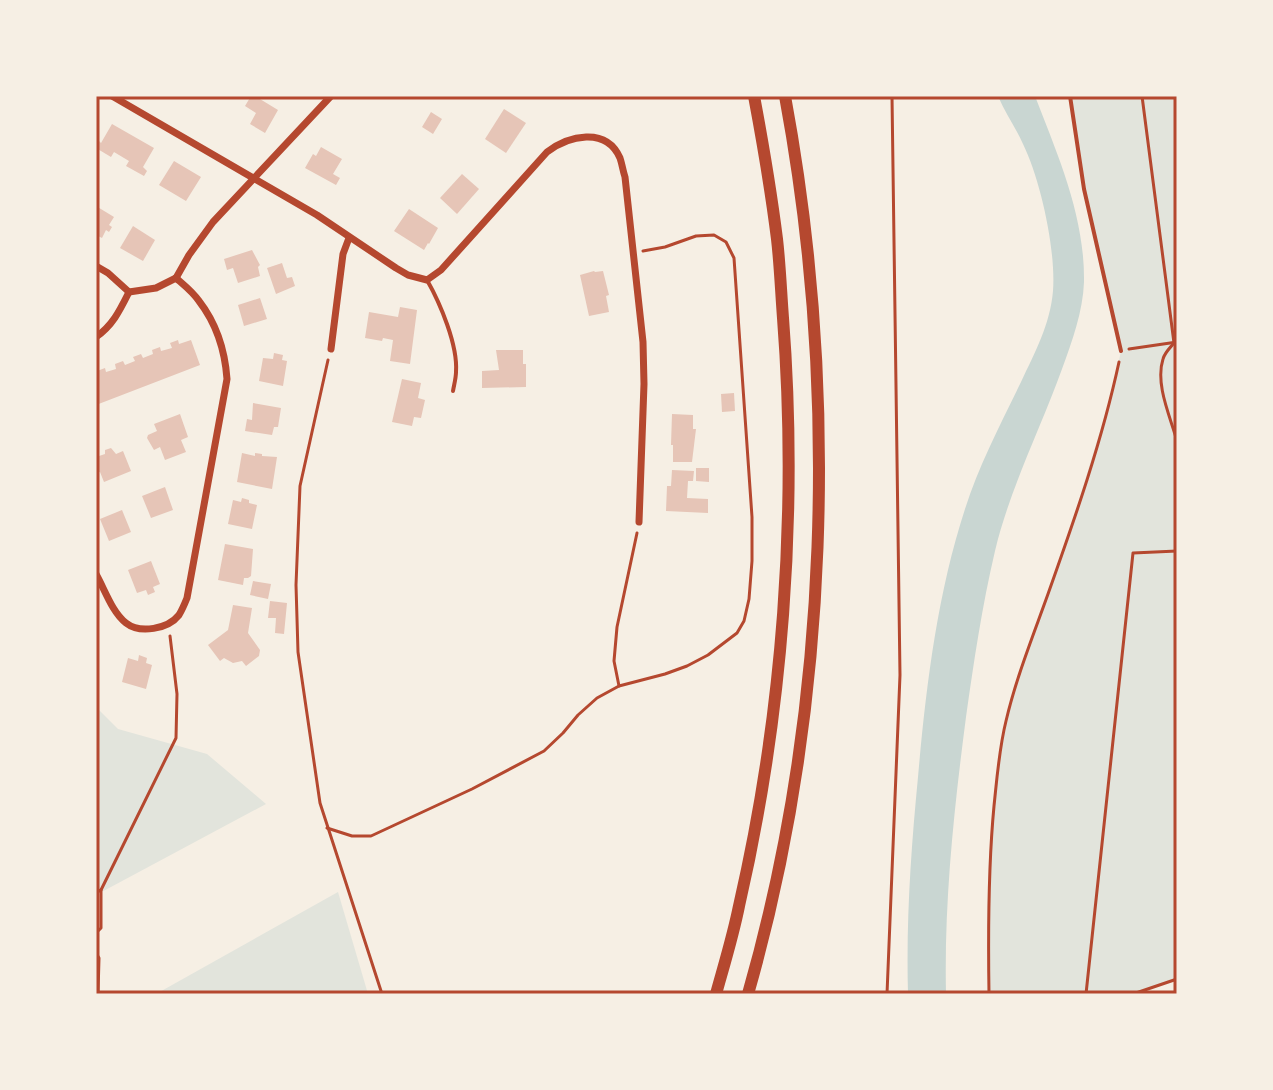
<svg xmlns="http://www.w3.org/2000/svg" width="1273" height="1090" font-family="Ubuntu,sans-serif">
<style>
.green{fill:#e2e4dc}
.water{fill:#c9d6d2}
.building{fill:#e6c5b7}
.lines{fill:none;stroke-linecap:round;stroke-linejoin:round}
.path{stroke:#b5482f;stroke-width:3}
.service{stroke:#b5482f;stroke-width:4}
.minor{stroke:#b5482f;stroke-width:7}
.primary{stroke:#b5482f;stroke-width:12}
.neatline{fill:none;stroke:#b5482f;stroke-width:3}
</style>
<rect width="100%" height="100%" fill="#f6efe4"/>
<g class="green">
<path d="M1071,96H1177V979L1133,994H989L987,914L989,857L997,775L1005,725L1013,693L1068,536L1112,392L1121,351L1084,189Z"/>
<path d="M96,707L118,729L207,754L266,804L96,895Z"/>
<path d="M338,892L368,994H156Z"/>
</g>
<path class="water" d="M998,96H1035C1058,156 1085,216 1084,282C1083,311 1072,342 1062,369C1040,430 1010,488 995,551C982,606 974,661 966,717C954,809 944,902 946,994H908C906,921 911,849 918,777C926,687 937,595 965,509C979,465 1001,423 1021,382C1035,352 1050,325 1053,291C1056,251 1041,181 1023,144C1016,128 1005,113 998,96Z"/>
<g class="building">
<path d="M251,96H255L278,110L265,133L250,124L256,113L245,106Z"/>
<path d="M504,109L526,123L506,153L485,139Z"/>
<path d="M431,112L442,119L433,134L422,127Z"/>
<path d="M112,124L154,148L143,167L147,171L144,176L126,166L129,161L114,152L111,157L96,148L99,141L101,143Z"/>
<path d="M321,147L342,159L333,174L340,178L336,185L305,168L313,154L316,156Z"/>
<path d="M174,161L201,177L186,201L159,185Z"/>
<path d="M462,174L479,189L457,214L440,198Z"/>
<path d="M96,206L114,217L109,225L112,227L109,232L106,230L102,238L96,235Z"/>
<path d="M409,209L438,228L429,244L428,243L424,250L394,231Z"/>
<path d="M133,226L155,240L143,261L120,248Z"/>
<path d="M252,250L260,265L258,267L260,276L238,283L233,268L227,270L224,259Z"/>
<path d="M282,263L287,278L292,277L295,286L276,294L267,268Z"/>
<path d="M594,271L595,272L603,271L609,295L606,296L609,312L589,316L580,275Z"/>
<path d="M260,298L267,319L244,326L238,305Z"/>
<path d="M400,307L417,310L410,364L390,361L393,340L383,338L382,341L365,338L369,312L398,317Z"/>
<path d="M178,340L179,344L191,340L200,365L96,405V376L98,375L97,371L105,368L106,372L116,369L115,364L123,361L125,365L135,361L133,357L141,354L143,358L153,354L152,350L160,347L161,351L172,348L170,343Z"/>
<path d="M496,350H523V364H526V387L482,388V371L499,370Z"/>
<path d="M274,353L283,355L282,360L287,361L283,386L259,381L263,358L273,359Z"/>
<path d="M402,379L421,383L418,398L425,400L421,418L414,417L412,426L392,422Z"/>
<path d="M734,393L735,411L722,412L721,394Z"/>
<path d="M253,403L281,408L278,427H274L272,435L245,431L247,419L252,420Z"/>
<path d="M180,414L188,437L181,440L186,452L165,460L160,447L154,450L147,438L148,435L157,431L154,424Z"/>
<path d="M672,414L693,415V429H696L692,462H673V445H671Z"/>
<path d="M111,448L116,454L123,451L131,471L104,482L100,472L96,473V457L105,454V450Z"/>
<path d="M242,453L255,456V453L262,454V456L277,457L272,489L237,482Z"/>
<path d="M696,468H709V482L696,481Z"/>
<path d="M672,470L694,471L693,481H688L687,498L708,499V513L666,511L667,486H671Z"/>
<path d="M165,487L173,510L151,518L142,496Z"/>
<path d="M242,498L249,500V503L257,505L252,529L228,524L233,500L241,502Z"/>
<path d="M122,510L131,532L109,541L100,519Z"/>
<path d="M225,544L253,549L251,576L248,578H244L243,585L218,580Z"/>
<path d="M151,561L160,584L153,587L155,592L148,595L146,590L137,593L128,570Z"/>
<path d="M253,581L271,584L268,599L250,595Z"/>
<path d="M270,601L287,603L284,634L275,633L276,618H268Z"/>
<path d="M233,605L252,608L248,633L260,650L259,656L246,666L242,661L233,663L224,658L220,661L208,645L228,630Z"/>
<path d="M139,655L147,658L146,663L152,665L146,689L122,682L128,658L138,661Z"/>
</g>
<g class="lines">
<g class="path">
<path d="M1142,96L1174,343C1170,348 1165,352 1163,359C1155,384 1170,416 1177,441"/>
<path d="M1129,349L1177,342"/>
<path d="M328,360L300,486L296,585L298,652L320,803L382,994"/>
<path d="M619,686L614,661L617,627L637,533"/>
<path d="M327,828L352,836H371L472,789L544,751L563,733L578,715L597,698L619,686L665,674L687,666L708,655L737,633L744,621L749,599L752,561V517L734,258L726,242L714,235L696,236L665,247L643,251"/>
<path d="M101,890L176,738L177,694L170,636"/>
<path d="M96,892L101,890V928L96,933"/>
<path d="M96,953L99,958L98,994"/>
<path d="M887,994L900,675L892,96"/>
<path d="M989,994C988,931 988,869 994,806C997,778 999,749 1006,721C1016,678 1033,636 1048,594C1075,518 1102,441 1119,362"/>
<path d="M1086,994L1133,553L1177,551"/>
<path d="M1133,994L1177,979"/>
</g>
<g class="service">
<path d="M1070,96L1084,189L1121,351"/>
<path d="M427,280C440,303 458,345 456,372C456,378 454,385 453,391"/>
</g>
<g class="minor">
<path d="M112,96L317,215L396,268L408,275L427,280L441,270L547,152C568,136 606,126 620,158C622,164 623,171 625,177L643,342L644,384L639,522"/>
<path d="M96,266L108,273L129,292L156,288L176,278"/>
<path d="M176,278L189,255L213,222L331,96"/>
<path d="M96,337C113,325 120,310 129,292"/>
<path d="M331,349L343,254L349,238"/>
<path d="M96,574C105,590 112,612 126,623C140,634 168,629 179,615C182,610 185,603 187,598L227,379C225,351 216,323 199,301C193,292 184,285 176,278"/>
</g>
<g class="primary">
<path d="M716,994C724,965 733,936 739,906C783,715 798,513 783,318C781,292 780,265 777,239C771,191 763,144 754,96"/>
<path d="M748,994C830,708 839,388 785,96"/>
</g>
</g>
<rect width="1273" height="1090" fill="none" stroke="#f6efe4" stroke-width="196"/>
<rect x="98" y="98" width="1077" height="894" class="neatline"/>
</svg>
